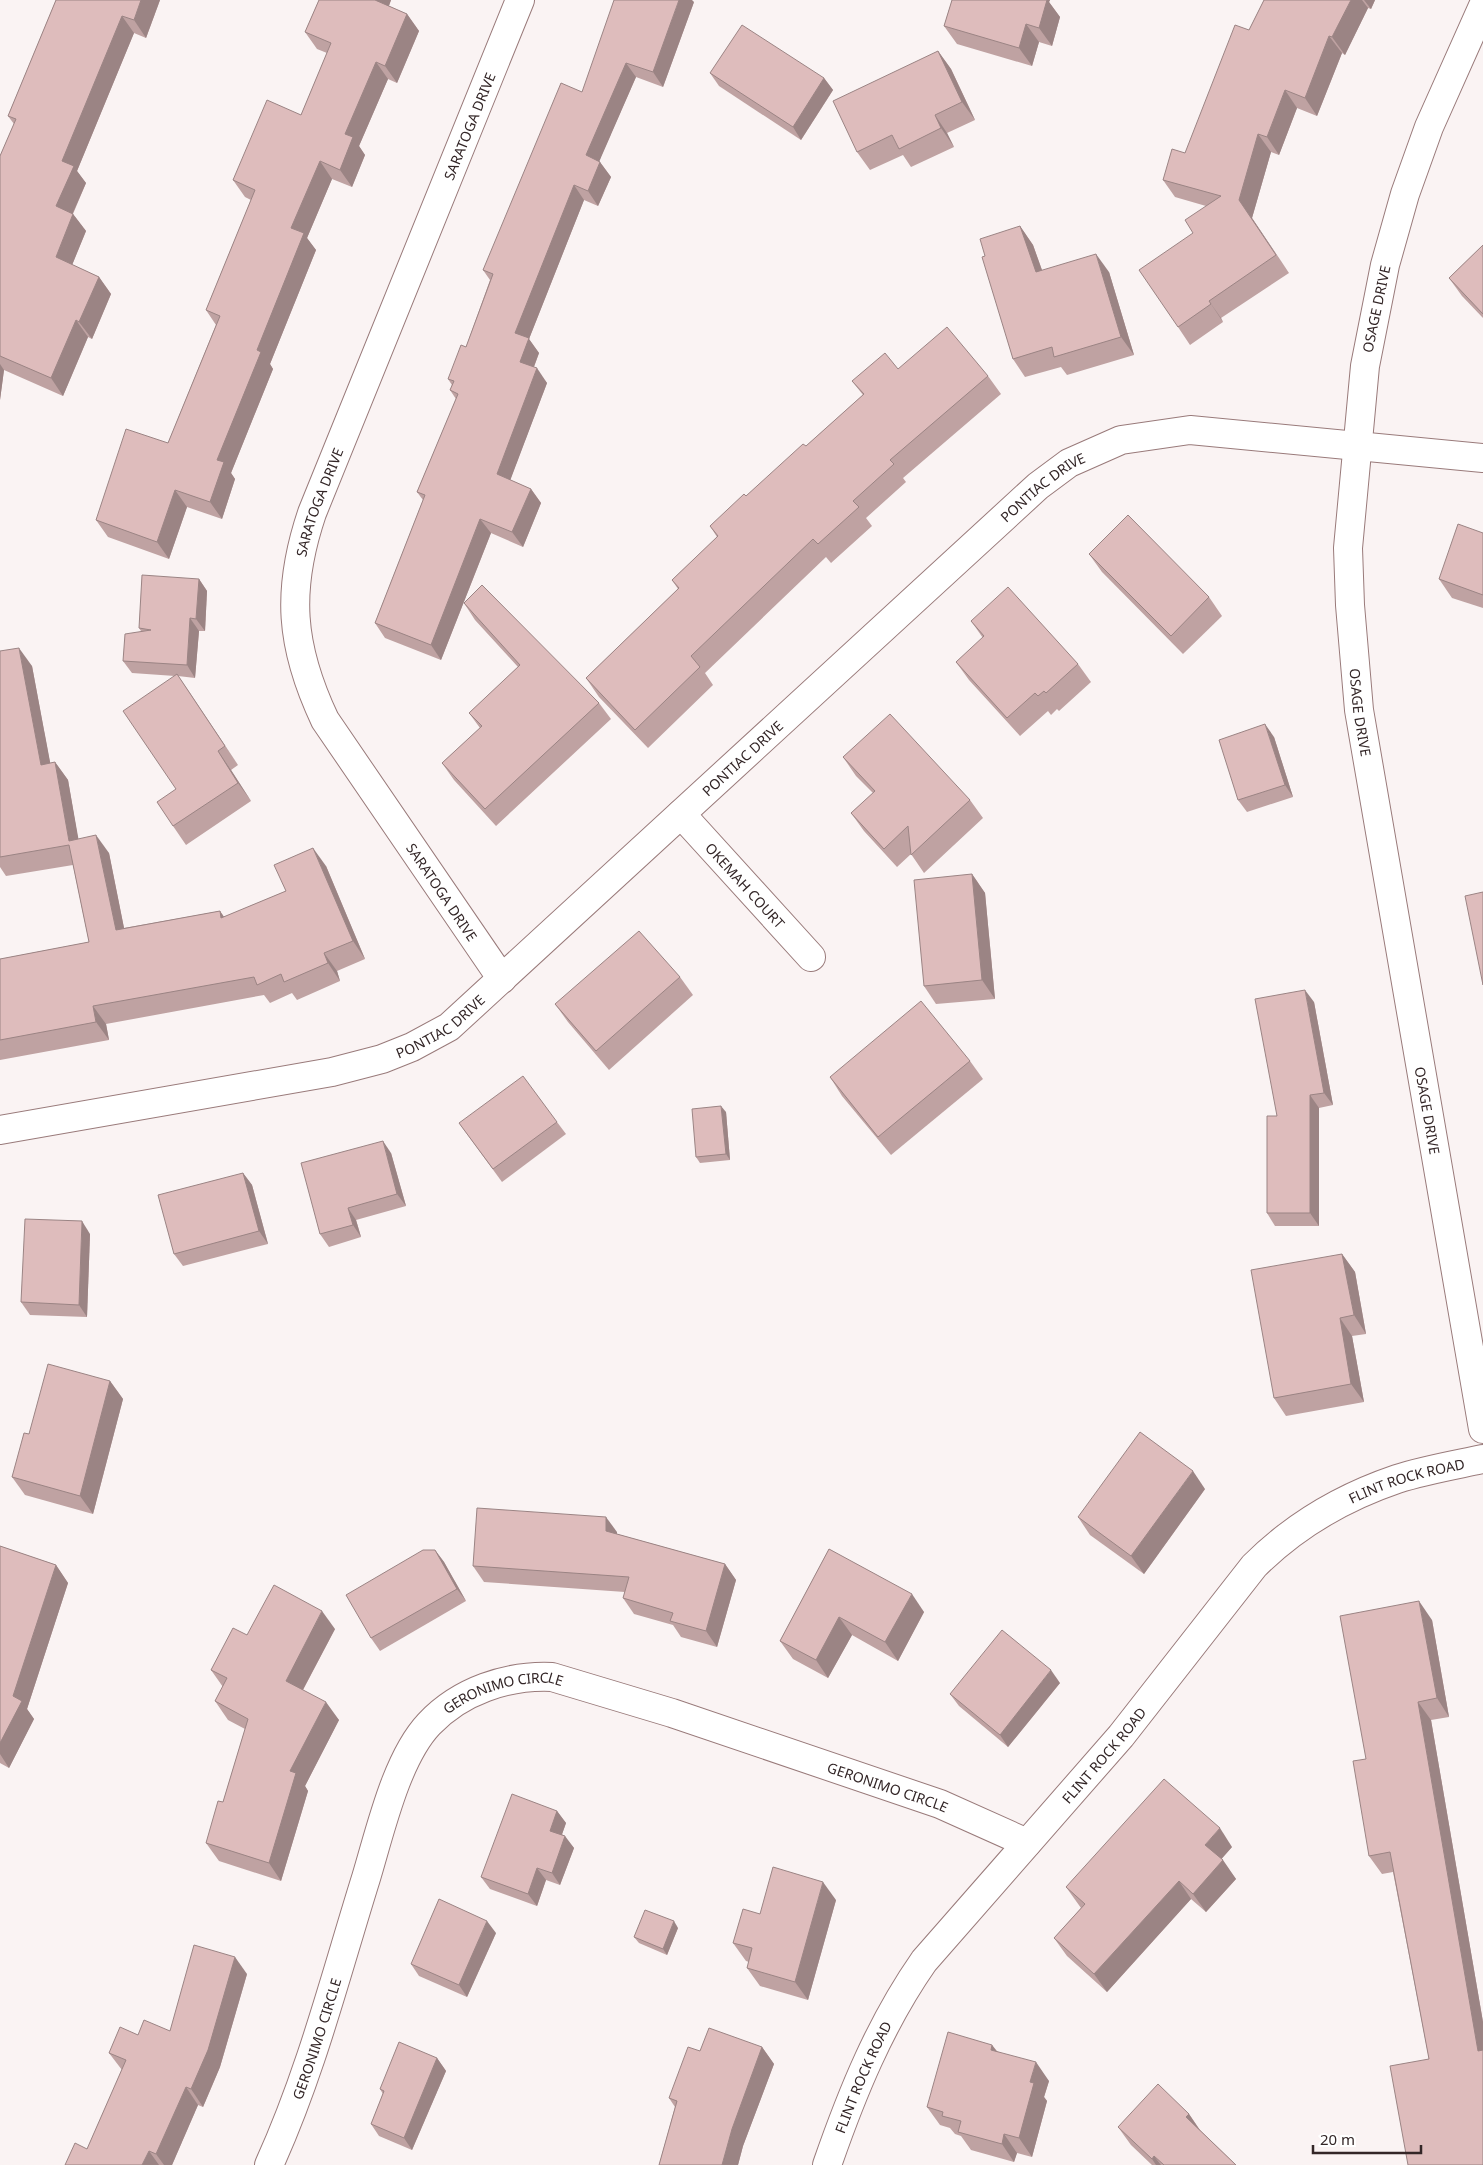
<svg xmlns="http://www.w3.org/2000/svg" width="1483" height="2165" font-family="'Noto Sans',sans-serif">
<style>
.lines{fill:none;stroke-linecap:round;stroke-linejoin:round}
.minor-casing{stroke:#997a7a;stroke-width:30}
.tertiary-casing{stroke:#997a7a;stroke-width:30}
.minor{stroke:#fff;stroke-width:28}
.tertiary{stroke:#fff;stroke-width:28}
.wall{fill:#bfa2a2}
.shaded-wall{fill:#9b8484}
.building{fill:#debcbc;stroke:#9b8484}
.labels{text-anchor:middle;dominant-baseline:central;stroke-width:4.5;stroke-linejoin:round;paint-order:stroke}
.street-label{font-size:14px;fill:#332627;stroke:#fff}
</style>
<rect width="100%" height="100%" fill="#faf3f3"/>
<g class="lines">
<g class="minor-casing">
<g id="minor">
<path id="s1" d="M681,814L811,957"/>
<path id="s2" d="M502,979L325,720C290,646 286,590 312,513L520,0"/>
<path id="s3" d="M0,1130L332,1072L382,1059L412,1047L449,1027L1038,486L1069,463L1121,440L1190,430L1483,458"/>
<path id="s4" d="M269,2165C311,2073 336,1974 366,1878C380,1832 396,1759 429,1724C460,1691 507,1675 552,1677L672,1713L940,1804L1027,1843"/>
<path id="s5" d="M827,2165C852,2093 880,2024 924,1961L1121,1736L1254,1566C1294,1526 1344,1497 1397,1479C1425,1470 1455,1465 1483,1459"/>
</g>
</g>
<g class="tertiary-casing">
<g id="tertiary">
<path id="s6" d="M1483,6L1429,127L1405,194L1385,265L1365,366L1348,548L1350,605L1359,710L1483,1429"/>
</g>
</g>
<use href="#minor" class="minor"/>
<use href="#tertiary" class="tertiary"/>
</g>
<g class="wall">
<path d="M56,0H160L146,38L134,33L77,171L86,183L73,214L86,231L72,265L99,277L111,294L92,339L88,337L63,396L4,370L0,400V156L14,124L8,116Z"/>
<path d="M319,0H391L389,6L407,14L419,31L397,83L388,79L359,146L365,155L352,187L332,179L307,238L316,250L270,364L273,369L231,473L235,479L222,519L187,507L169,559L108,537L96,520L168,443L216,325L206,310L251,200L245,197L233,180L301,115L327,53L317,49L305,32Z"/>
<path d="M952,0H1050L1049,2L1060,17L1052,46L1039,42L1032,66L957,44L944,26Z"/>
<path d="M1264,0H1375L1371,9L1368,8L1345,55L1342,53L1317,116L1297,108L1279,155L1271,152L1252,218L1289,273L1221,318L1223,322L1190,345L1178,327L1193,233L1206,206L1175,197L1163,180L1185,153L1249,30Z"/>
<path d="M694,2L663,87L636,77L599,161L611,177L598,206L584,200L529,339L539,353L534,367L547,383L510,480L531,489L541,503L523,547L491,533L441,660L385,638L375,623L423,500L417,492L456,399L450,390L452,385L448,379L466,347L490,280L483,270L582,92Z"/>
<path d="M938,51L951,69L975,120L947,133L954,147L911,167L903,155L870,170L857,152Z"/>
<path d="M710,73L824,78L833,90L801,140L719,86Z"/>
<path d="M1020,226L1033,245L1042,270L1109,272L1134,355L1067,375L1061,367L1025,377L1013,359L985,256Z"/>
<path d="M1483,245V318L1462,296L1449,278Z"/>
<path d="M898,369L988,376L1001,394L903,478L906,482L866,518L872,526L831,563L826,557L705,673L713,685L648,748L599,697L586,678L678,589L672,580L717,537L710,526L806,446L863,395L852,381Z"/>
<path d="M1483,533V608L1452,598L1439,579Z"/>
<path d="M1089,554L1209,597L1222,616L1183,654L1102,572Z"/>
<path d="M199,579L207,591L205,631H199L195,678L178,676L238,765L231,770L251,801L186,845L173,826L176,789L175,676L132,673L123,661L141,631L139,628Z"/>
<path d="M464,603L599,703L611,719L496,826L454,780L442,763L480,728L469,713L518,667L475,620Z"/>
<path d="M971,621L1078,664L1091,682L1059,711L1057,709L1051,715L1048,711L1020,736L969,680L956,662L983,638Z"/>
<path d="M0,651L32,666L50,763L55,762L68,780L78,839L109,853L124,928L220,911L224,917L286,891L326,866L365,959L337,971L340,981L297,1000L292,993L270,1003L264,995L106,1024L109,1040L0,1060V959L89,942L73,865L6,876L0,867Z"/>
<path d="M1274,737L1293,797L1247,812L1238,800Z"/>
<path d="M843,757L970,800L983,818L924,873L911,854L897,867L864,831L851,813L873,793L856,776Z"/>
<path d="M972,874L985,893L995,999L936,1004L924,986Z"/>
<path d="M680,977L693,995L609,1070L568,1022L555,1004Z"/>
<path d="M1314,1002L1333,1105L1319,1108V1226H1275L1267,1213L1277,1116Z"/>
<path d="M970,1061L983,1079L891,1155L842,1096L830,1077Z"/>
<path d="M726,1112L730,1160L700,1163L696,1157Z"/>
<path d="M557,1122L566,1134L502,1182L459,1123Z"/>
<path d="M391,1153L406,1206L356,1220L361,1237L329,1247L320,1234Z"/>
<path d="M243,1173L252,1185L268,1244L183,1266L174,1254Z"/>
<path d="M90,1234L87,1317L30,1315L21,1302Z"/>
<path d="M1342,1254L1355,1272L1366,1334L1352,1336L1364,1402L1286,1416L1274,1398Z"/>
<path d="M110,1381L123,1399L93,1514L25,1495L12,1477L29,1434Z"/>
<path d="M1205,1489L1144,1574L1090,1535L1078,1517Z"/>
<path d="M617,1532V1534L725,1564L736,1580L717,1647L681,1637L673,1625L634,1614L623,1598L625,1592L484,1582L473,1566Z"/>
<path d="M0,1546L56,1565L68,1583L27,1709L34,1719L9,1768L0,1763Z"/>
<path d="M829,1549L924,1612L898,1661L852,1635L828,1678L793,1659L780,1641Z"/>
<path d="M435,1550L444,1562L466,1601L380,1651L371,1638Z"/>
<path d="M1432,1620L1449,1717L1431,1720L1483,2022V2165L1429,2059L1393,1872L1382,1874L1369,1856L1366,1759Z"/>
<path d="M335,1629L303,1690L339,1720L305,1786L308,1791L281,1881L219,1861L206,1843L223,1802L245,1729L228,1720L215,1701L223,1687L211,1670L247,1635Z"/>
<path d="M1060,1683L1008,1747L959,1706L950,1694Z"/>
<path d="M557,1811L566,1823L562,1834L574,1848L560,1885L546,1880L537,1906L490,1889L481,1877Z"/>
<path d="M1232,1847L1221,1859L1236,1879L1206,1912L1191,1899L1107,1992L1067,1956L1054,1938L1081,1908L1066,1887Z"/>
<path d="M836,1900L808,2000L760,1986L747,1968L749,1962L746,1961L733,1943L760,1914Z"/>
<path d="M678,1928L667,1955L639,1943L634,1937Z"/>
<path d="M496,1933L467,1997L419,1976L411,1964Z"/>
<path d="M247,1974L220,2067L203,2107L198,2105L172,2165H65L87,2149L122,2070L109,2053L138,2035L170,2031Z"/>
<path d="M992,2045L997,2051L1049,2081L1044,2097L1047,2101L1032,2157L1017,2153L1014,2162L971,2150L961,2136L955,2134L950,2128L940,2125L927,2107Z"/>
<path d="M762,2047L774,2064L743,2146L738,2165H659L675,2107L669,2098L700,2051Z"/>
<path d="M437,2058L446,2071L412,2150L379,2136L371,2124L383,2094L380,2089Z"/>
<path d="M1189,2114L1200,2130L1236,2165H1152L1131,2145L1118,2127Z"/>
</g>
<g class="shaded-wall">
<path d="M141,0H160L146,38L134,20Z"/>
<path d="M373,0H391L385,16Z"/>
<path d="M679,0H692L694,2L663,87L653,72Z"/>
<path d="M1037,0H1050L1049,2L1060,17L1052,46L1039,28Z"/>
<path d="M1351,0H1362L1368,8L1345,55L1332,37Z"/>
<path d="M1364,0H1375L1371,9Z"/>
<path d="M407,14L419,31L397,83L385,66Z"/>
<path d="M122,16L134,33L77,171L86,183L68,224L56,206L62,161Z"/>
<path d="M1026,24L1039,42L1032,66L1019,48Z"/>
<path d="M1329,36L1342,53L1317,116L1305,98Z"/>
<path d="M938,51L951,69L975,120L962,102Z"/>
<path d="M376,62L388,79L359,146L365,155L352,187L340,170L345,134Z"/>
<path d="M626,63L636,77L596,169L586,155Z"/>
<path d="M824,78L833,90L801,140L793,127Z"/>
<path d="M1285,90L1297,108L1279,155L1267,137Z"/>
<path d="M935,115L947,133L954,147L941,128Z"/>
<path d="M1258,134L1271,152L1252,218L1289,273L1239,200Z"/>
<path d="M320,161L332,179L307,238L316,250L270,364L273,369L231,473L235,479L222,519L210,502L217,460L257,350L291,228Z"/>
<path d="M600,162L611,177L598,206L588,191Z"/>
<path d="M574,185L584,200L529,339L539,353L530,377L520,362L515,333Z"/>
<path d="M73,214L86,231L68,275L56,257Z"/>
<path d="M1020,226L1033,245L1049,290L1036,272Z"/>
<path d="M1096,254L1109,272L1134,355L1121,337Z"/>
<path d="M99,277L111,294L92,339L79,322Z"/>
<path d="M1209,301L1221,318L1223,322Z"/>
<path d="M76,320L88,337L63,396L51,378Z"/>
<path d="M0,364L4,370L0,400Z"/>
<path d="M537,368L547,383L507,489L497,474Z"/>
<path d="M531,489L541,503L523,547L512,532Z"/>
<path d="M175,490L187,507L169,559L157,542Z"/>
<path d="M480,519L491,533L441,660L431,645Z"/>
<path d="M199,579L207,591L205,631L196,619Z"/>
<path d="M190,618L199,631L195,678L187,665Z"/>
<path d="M19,648L32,666L54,783L41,765Z"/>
<path d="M177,674L190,693L238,765L225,746Z"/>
<path d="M1265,724L1274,737L1293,797L1285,785Z"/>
<path d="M218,751L231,770L251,801L238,783Z"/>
<path d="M55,762L68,780L82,859L69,841Z"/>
<path d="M96,835L109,853L128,948L116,930Z"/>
<path d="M313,848L326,866L365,959L353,941Z"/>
<path d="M972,874L985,893L995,999L982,980Z"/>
<path d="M220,911L232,929L221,918Z"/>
<path d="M324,953L337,971L340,981L328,963Z"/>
<path d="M1305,990L1314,1002L1333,1105L1324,1093Z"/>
<path d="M93,1006L106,1024L109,1040L96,1022Z"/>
<path d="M1310,1095L1319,1108V1226L1310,1213Z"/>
<path d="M721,1106L726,1112L730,1160L726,1154Z"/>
<path d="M383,1141L391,1153L406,1206L397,1194Z"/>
<path d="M243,1173L252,1185L268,1244L259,1231Z"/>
<path d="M348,1208L356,1220L361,1237L353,1225Z"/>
<path d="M82,1221L90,1234L87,1317L79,1305Z"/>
<path d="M1342,1254L1355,1272L1366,1334L1354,1315Z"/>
<path d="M1340,1318L1352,1336L1364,1402L1351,1384Z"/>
<path d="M110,1381L123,1399L93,1514L80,1496Z"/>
<path d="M1193,1471L1205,1489L1144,1574L1131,1556Z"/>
<path d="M606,1517L617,1532V1546L606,1531Z"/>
<path d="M435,1550L444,1562L466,1601L457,1589Z"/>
<path d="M725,1564L736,1580L717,1647L706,1631Z"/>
<path d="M56,1565L68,1583L27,1709L34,1719L9,1768L0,1754V1743L13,1696Z"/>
<path d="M912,1594L924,1612L898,1661L885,1642Z"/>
<path d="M1419,1601L1432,1620L1449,1717L1437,1698Z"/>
<path d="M322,1611L335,1629L298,1699L286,1681Z"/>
<path d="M839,1617L852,1635L828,1678L816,1660Z"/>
<path d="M1051,1670L1060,1683L1008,1747L1000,1735Z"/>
<path d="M326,1702L339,1720L305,1786L308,1791L281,1881L269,1863L290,1771Z"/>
<path d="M1418,1702L1431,1720L1483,2022V2057L1478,2051Z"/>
<path d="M557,1811L566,1823L559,1843L550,1831Z"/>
<path d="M1220,1828L1232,1847L1218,1863L1205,1845Z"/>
<path d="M565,1836L574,1848L560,1885L552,1873Z"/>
<path d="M1223,1860L1236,1879L1206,1912L1193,1894Z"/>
<path d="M537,1868L546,1880L537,1906L528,1894Z"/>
<path d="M1179,1881L1191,1899L1107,1992L1094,1974Z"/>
<path d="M823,1882L836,1900L808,2000L795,1982Z"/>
<path d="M487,1921L496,1933L467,1997L459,1985Z"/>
<path d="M674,1921L678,1928L667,1955L663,1949Z"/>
<path d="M235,1957L247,1974L220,2067L203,2107L191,2089Z"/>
<path d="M992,2045L1005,2063L991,2050Z"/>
<path d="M762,2047L774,2064L743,2146L738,2165H722L732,2129Z"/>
<path d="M437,2058L446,2071L412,2150L404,2138Z"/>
<path d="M1036,2062L1049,2081L1044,2097L1047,2101L1032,2157L1019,2138L1030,2082Z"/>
<path d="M186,2087L198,2105L172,2165H164L156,2154Z"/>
<path d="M1189,2114L1201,2132L1186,2117Z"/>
<path d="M1004,2134L1017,2153L1014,2162L1002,2144Z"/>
<path d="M149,2151L159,2165H142Z"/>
<path d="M1154,2156L1161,2165H1156L1152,2159Z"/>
</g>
<g class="building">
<path d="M56,0H141L134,20L122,16L62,161L74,166L56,206L73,214L56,257L99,277L79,322L76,320L51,378L0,356V156L16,119L8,116Z"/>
<path d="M319,0H375L407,14L385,66L376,62L345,134L353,137L340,170L320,161L291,228L304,233L257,350L261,352L217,460L224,462L210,502L175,490L157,542L96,520L126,429L168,443L220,316L206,310L255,190L233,180L267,100L301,115L331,43L305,32Z"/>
<path d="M614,0H679L653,72L626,63L586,155L600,162L588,191L574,185L515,333L529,338L520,362L537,368L497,474L531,489L512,532L480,519L431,645L375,623L425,495L417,492L458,394L450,390L454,381L448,379L461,345L466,347L493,274L483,270L561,83L582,92Z"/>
<path d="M952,0H1047L1039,28L1026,24L1019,48L944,26Z"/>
<path d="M1264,0H1351L1332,37L1329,36L1305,98L1285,90L1267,137L1258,134L1239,200L1276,255L1209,301L1211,304L1178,327L1139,270L1193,233L1185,220L1221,196L1163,180L1172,149L1185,153L1235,25L1249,30Z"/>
<path d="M742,25L824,78L793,127L710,73Z"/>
<path d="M938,51L962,102L935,115L941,128L899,149L892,135L857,152L833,101Z"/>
<path d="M1020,226L1036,272L1096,254L1121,337L1054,357L1052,347L1013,359L982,257L985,256L980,239Z"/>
<path d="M1483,245V314L1449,278Z"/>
<path d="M947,327L988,376L890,460L894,464L853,501L859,507L818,544L813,539L691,656L700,667L635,730L586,678L679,588L672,580L718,536L710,526L744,494L746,496L803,444L806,446L864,394L852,381L885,353L898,369Z"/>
<path d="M1128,515L1209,597L1171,636L1089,554Z"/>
<path d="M1458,524L1483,533V595L1439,579Z"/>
<path d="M142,575L199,579L196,619L190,618L187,665L123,661L125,634L151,630L139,628Z"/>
<path d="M482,585L599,703L485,809L442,763L482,726L469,713L520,665L464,603Z"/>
<path d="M1008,587L1078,664L1046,693L1044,691L1038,696L1035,693L1007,718L956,662L984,636L971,621Z"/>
<path d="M19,648L41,765L55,762L69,841L96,835L116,930L220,911L221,918L286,891L274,865L313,848L353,941L324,953L328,963L284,982L281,974L257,985L254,977L93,1006L96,1022L0,1040V959L89,942L69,845L0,857V651Z"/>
<path d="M177,674L225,746L218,751L238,783L173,826L157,802L176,789L123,711Z"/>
<path d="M890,714L970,800L911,855L908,826L884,849L851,813L875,791L843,757Z"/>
<path d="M1265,724L1285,785L1238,800L1219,740Z"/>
<path d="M972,874L982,980L924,986L914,880Z"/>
<path d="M1483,892V985L1465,896Z"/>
<path d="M639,931L680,977L596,1051L555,1004Z"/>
<path d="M1305,990L1324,1093L1310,1095V1213H1267V1116H1277L1255,999Z"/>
<path d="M921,1001L970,1061L878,1137L830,1077Z"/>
<path d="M523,1076L557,1122L493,1169L459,1123Z"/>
<path d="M721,1106L726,1154L696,1157L692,1109Z"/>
<path d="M383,1141L397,1194L348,1208L353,1225L320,1234L301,1163Z"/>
<path d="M243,1173L259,1231L174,1254L158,1195Z"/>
<path d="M25,1219L82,1221L79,1305L21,1302Z"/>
<path d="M1342,1254L1354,1315L1340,1318L1351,1384L1274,1398L1251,1270Z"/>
<path d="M48,1364L110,1381L80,1496L12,1477L24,1433L29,1434Z"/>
<path d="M1140,1432L1193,1471L1131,1556L1078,1517Z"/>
<path d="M477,1508L606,1517V1531L725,1564L706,1631L670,1621L673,1613L623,1598L629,1577L473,1566Z"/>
<path d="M0,1546L56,1565L13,1696L22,1701L0,1743Z"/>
<path d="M829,1549L912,1594L885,1642L839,1617L816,1660L780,1641Z"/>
<path d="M423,1550H435L457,1589L371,1638L346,1595Z"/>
<path d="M274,1585L322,1611L286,1681L326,1702L290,1771L296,1773L269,1863L206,1843L218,1801L223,1802L248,1719L215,1701L227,1678L211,1670L233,1628L247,1635Z"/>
<path d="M1419,1601L1437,1698L1418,1702L1478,2051L1483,2050V2165H1408L1390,2066L1429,2059L1390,1852L1369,1856L1353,1761L1366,1759L1340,1616Z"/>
<path d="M1002,1630L1051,1670L1000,1735L950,1694Z"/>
<path d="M1164,1779L1220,1828L1205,1845L1223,1860L1193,1894L1179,1881L1094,1974L1054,1938L1085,1904L1066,1887Z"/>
<path d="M512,1794L557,1811L550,1831L565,1836L552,1873L537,1868L528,1894L481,1877Z"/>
<path d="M773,1867L823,1882L795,1982L747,1968L752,1948L733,1943L743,1909L760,1914Z"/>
<path d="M439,1899L487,1921L459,1985L411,1964Z"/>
<path d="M645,1910L674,1921L663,1949L634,1937Z"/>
<path d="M194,1945L235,1957L208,2050L191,2089L186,2087L156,2154L149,2151L142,2165H65L75,2143L87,2149L126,2060L109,2053L120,2027L138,2035L144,2020L170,2031Z"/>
<path d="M709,2028L762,2047L732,2129L722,2165H659L677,2101L669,2098L688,2047L700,2051Z"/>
<path d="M948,2032L992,2045L991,2050L1036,2062L1030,2082L1034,2083L1019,2138L1004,2134L1002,2144L958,2132L961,2121L942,2116L943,2112L927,2107Z"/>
<path d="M399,2042L437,2058L404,2138L371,2124L384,2091L380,2089Z"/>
<path d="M1158,2084L1189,2114L1186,2117L1236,2165H1164L1154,2156L1152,2159L1118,2127Z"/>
</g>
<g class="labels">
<g class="street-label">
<text stroke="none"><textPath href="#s2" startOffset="945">SARATOGA DRIVE</textPath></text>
<text transform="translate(1376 309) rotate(-78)">OSAGE DRIVE</text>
<text stroke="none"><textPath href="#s3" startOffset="1266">PONTIAC DRIVE</textPath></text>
<text stroke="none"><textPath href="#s2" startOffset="540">SARATOGA DRIVE</textPath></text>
<text stroke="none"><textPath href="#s6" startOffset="728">OSAGE DRIVE</textPath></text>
<text stroke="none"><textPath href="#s3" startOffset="861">PONTIAC DRIVE</textPath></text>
<text stroke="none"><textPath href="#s1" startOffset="96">OKEMAH COURT</textPath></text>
<text transform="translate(442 892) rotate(56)">SARATOGA DRIVE</text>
<text stroke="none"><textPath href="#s3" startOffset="456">PONTIAC DRIVE</textPath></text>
<text stroke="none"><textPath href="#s6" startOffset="1132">OSAGE DRIVE</textPath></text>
<text stroke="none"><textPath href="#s5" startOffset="919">FLINT ROCK ROAD</textPath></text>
<text stroke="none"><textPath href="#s4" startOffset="555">GERONIMO CIRCLE</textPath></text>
<text stroke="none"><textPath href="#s5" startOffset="500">FLINT ROCK ROAD</textPath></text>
<text stroke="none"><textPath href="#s4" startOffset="960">GERONIMO CIRCLE</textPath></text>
<text stroke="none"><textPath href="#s4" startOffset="135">GERONIMO CIRCLE</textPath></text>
<text stroke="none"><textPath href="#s5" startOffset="95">FLINT ROCK ROAD</textPath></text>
</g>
</g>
<path d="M1313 2145v8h108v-8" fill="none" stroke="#332627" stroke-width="2.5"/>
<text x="1320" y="2145" font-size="15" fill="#332627" stroke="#ffffff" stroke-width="4" paint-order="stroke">20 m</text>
</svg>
